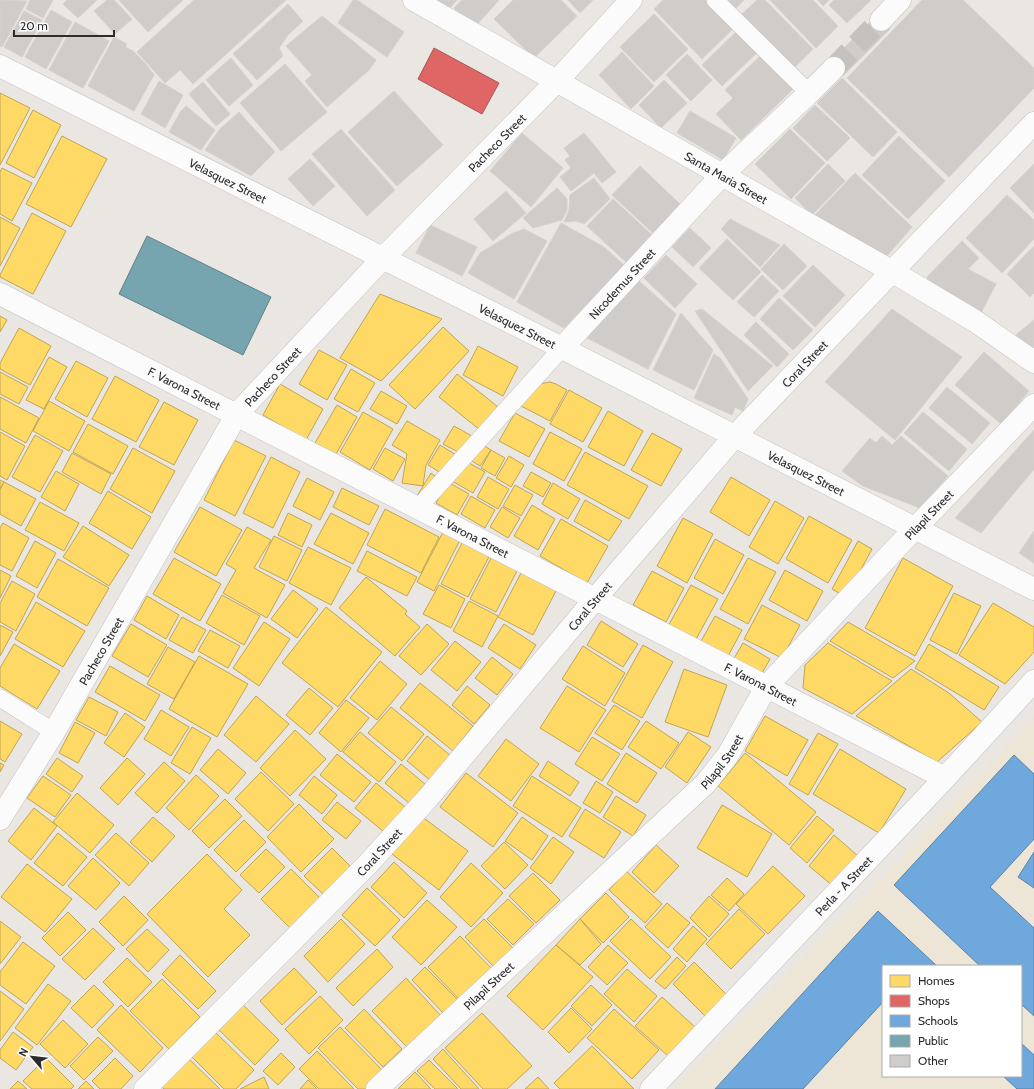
<svg xmlns="http://www.w3.org/2000/svg" width="1034" height="1089" font-family="Cabin,sans-serif">
<style>
.education{fill:#ede5d6;fill-rule:evenodd}
.homes{fill:#ffd966;stroke:#c0a555}
.shops{fill:#e06666;stroke:#a55}
.schools{fill:#6fa8dc;stroke:#5b83a7}
.public{fill:#76a5af;stroke:#608188}
.building{fill:#cfccc9;stroke:#d5d2ce}
.lines{fill:none;stroke-linecap:round;stroke-linejoin:round}
.street-tunnel{stroke:#c4c1be;stroke-width:22;stroke-dasharray:22 11;stroke-linecap:butt}
.lane-casing{stroke:#c3c2c3;stroke-width:18}
.street-casing{stroke:#c3c2c3;stroke-width:23}
.secondary-casing{stroke:#c3c2c3;stroke-width:23}
.lane{stroke:#fcfbfb;stroke-width:17}
.street{stroke:#fcfbfb;stroke-width:22}
.secondary{stroke:#fcfbfb;stroke-width:22}
.labels{text-anchor:middle;dominant-baseline:central;stroke-width:4;stroke-linejoin:round;paint-order:stroke}
.street-label{font-size:12px;fill:#2c2c2c;stroke:#fff}
</style>
<rect width="100%" height="100%" fill="#eae6e2"/>
<path class="education" d="M1034,717V1089H673L877,882ZM883,966H1021V1076H883Z"/>
<g class="homes">
<path d="M0,93L30,108L0,165Z"/>
<path d="M33,110L61,125L34,178L6,163Z"/>
<path d="M62,136L107,159L71,227L26,204Z"/>
<path d="M2,168L32,183L12,221L0,214V172Z"/>
<path d="M32,213L66,231L33,294L0,277V275Z"/>
<path d="M0,217L20,228L0,266Z"/>
<path d="M380,294L442,319L381,381L340,358Z"/>
<path d="M0,316L7,320L0,332Z"/>
<path d="M443,327L469,351L415,409L389,385Z"/>
<path d="M19,328L51,346L30,385L0,369V363Z"/>
<path d="M478,346L518,367L503,396L463,375Z"/>
<path d="M319,350L347,365L327,400L299,384Z"/>
<path d="M49,357L67,367L44,409L26,400Z"/>
<path d="M76,361L108,378L87,417L55,399Z"/>
<path d="M351,369L375,383L358,412L334,399Z"/>
<path d="M0,372L28,387L19,404L0,394Z"/>
<path d="M457,374L498,407L480,430L439,397Z"/>
<path d="M115,376L159,400L136,442L92,419Z"/>
<path d="M550,382L556,384L567,390L550,421L521,406L537,385L544,383Z"/>
<path d="M280,384L323,409L306,440L263,415Z"/>
<path d="M569,390L602,408L583,442L550,424Z"/>
<path d="M381,391L407,406L397,424L370,409Z"/>
<path d="M0,397L39,418L26,443L0,429Z"/>
<path d="M49,401L85,421L69,451L33,431Z"/>
<path d="M164,402L198,420L174,465L139,447Z"/>
<path d="M337,405L357,417L336,454L315,443Z"/>
<path d="M608,411L643,431L624,466L588,447Z"/>
<path d="M363,412L393,429L370,470L340,452Z"/>
<path d="M515,413L545,429L529,457L499,441Z"/>
<path d="M407,421L440,440L426,465L423,486L402,483L407,454L392,445Z"/>
<path d="M88,424L128,446L113,474L73,452Z"/>
<path d="M454,426L472,436L462,454L443,444Z"/>
<path d="M0,432L25,446L7,480L0,476Z"/>
<path d="M550,432L582,449L564,481L533,464Z"/>
<path d="M652,433L682,449L661,486L631,470Z"/>
<path d="M35,435L63,451L40,492L12,477Z"/>
<path d="M234,440L266,456L235,516L204,500Z"/>
<path d="M478,442L491,450L480,466L467,458Z"/>
<path d="M440,445L458,456L446,476L428,465Z"/>
<path d="M133,448L175,471L152,513L110,489Z"/>
<path d="M385,448L405,459L393,481L373,469Z"/>
<path d="M491,450L505,458L495,476L481,468Z"/>
<path d="M585,452L648,486L629,519L567,485Z"/>
<path d="M72,453L111,474L101,494L62,472Z"/>
<path d="M509,456L524,465L511,487L496,478Z"/>
<path d="M271,457L300,472L273,528L243,513Z"/>
<path d="M464,460L485,472L473,493L452,481Z"/>
<path d="M56,471L79,484L65,511L41,497Z"/>
<path d="M531,472L551,483L543,497L523,486Z"/>
<path d="M431,473L438,478L424,500L417,496Z"/>
<path d="M488,477L509,489L498,509L477,497Z"/>
<path d="M731,477L770,500L749,536L710,512Z"/>
<path d="M307,478L334,492L320,520L293,506Z"/>
<path d="M0,480L4,482L0,489Z"/>
<path d="M4,482L36,499L21,526L0,514V490Z"/>
<path d="M448,482L469,494L457,515L436,503Z"/>
<path d="M553,483L580,499L568,519L542,504Z"/>
<path d="M515,485L533,495L521,516L503,506Z"/>
<path d="M342,488L379,506L369,525L333,507Z"/>
<path d="M108,491L151,517L132,549L89,523Z"/>
<path d="M471,496L495,510L485,528L461,514Z"/>
<path d="M585,500L622,521L609,541L574,521Z"/>
<path d="M775,501L804,518L778,564L749,547Z"/>
<path d="M40,502L79,523L64,551L25,530Z"/>
<path d="M532,505L555,519L538,550L514,536Z"/>
<path d="M200,507L242,530L216,576L174,552Z"/>
<path d="M502,507L520,518L508,538L490,527Z"/>
<path d="M385,509L439,537L421,573L367,545Z"/>
<path d="M288,513L312,525L302,547L278,535Z"/>
<path d="M331,513L369,533L353,564L314,544Z"/>
<path d="M809,516L852,540L828,583L786,559Z"/>
<path d="M683,518L713,534L687,583L657,566Z"/>
<path d="M561,519L608,546L587,583L540,556Z"/>
<path d="M3,523L29,538L12,571L0,565V528Z"/>
<path d="M83,526L129,555L109,586L63,557Z"/>
<path d="M247,527L271,540L254,568L285,585L267,618L223,593L236,570L226,564Z"/>
<path d="M443,532L460,540L434,591L417,582Z"/>
<path d="M274,536L302,550L287,581L259,567Z"/>
<path d="M464,539L491,553L468,597L441,584Z"/>
<path d="M715,539L744,555L723,594L694,578Z"/>
<path d="M35,541L56,553L37,588L16,576Z"/>
<path d="M858,541L872,549L846,597L832,589Z"/>
<path d="M308,547L351,568L331,605L289,583Z"/>
<path d="M367,551L417,577L407,596L357,571Z"/>
<path d="M492,556L518,569L496,612L470,599Z"/>
<path d="M174,558L221,584L200,621L153,594Z"/>
<path d="M748,558L776,572L748,624L720,609Z"/>
<path d="M903,558L953,586L915,656L865,628Z"/>
<path d="M58,559L109,588L87,626L37,597Z"/>
<path d="M0,570L11,576L0,598Z"/>
<path d="M785,570L823,591L807,621L769,600Z"/>
<path d="M652,571L684,588L666,622L633,605Z"/>
<path d="M521,573L556,591L533,635L498,617Z"/>
<path d="M366,577L407,611L405,614L420,627L395,656L339,608Z"/>
<path d="M12,581L35,594L16,631L0,622V603Z"/>
<path d="M439,585L465,599L451,628L423,614Z"/>
<path d="M691,585L718,599L694,643L667,628Z"/>
<path d="M293,590L318,609L297,638L271,619Z"/>
<path d="M954,593L981,606L957,654L930,640Z"/>
<path d="M222,595L260,616L244,645L206,623Z"/>
<path d="M147,596L179,615L166,639L134,620Z"/>
<path d="M469,601L498,616L482,647L453,631Z"/>
<path d="M36,602L85,631L63,667L15,639Z"/>
<path d="M993,603L1034,627V652L1005,684L959,655Z"/>
<path d="M762,605L800,625L782,658L744,639Z"/>
<path d="M326,607L382,652L338,707L282,663Z"/>
<path d="M715,616L742,630L727,658L700,643Z"/>
<path d="M182,617L206,630L193,653L169,640Z"/>
<path d="M601,621L638,644L623,667L587,645Z"/>
<path d="M264,622L290,639L259,686L233,668Z"/>
<path d="M848,622L915,661L893,678L830,641Z"/>
<path d="M131,624L167,645L148,677L112,656Z"/>
<path d="M427,624L449,644L421,675L399,656Z"/>
<path d="M504,624L536,645L520,669L488,648Z"/>
<path d="M0,625L13,632L0,656Z"/>
<path d="M210,630L240,646L228,668L198,651Z"/>
<path d="M455,641L481,662L457,691L431,670Z"/>
<path d="M743,643L770,659L761,675L733,660Z"/>
<path d="M828,643L892,681L852,714L803,688L805,665Z"/>
<path d="M14,644L60,671L37,709L0,686V668Z"/>
<path d="M929,644L999,687L984,710L915,668Z"/>
<path d="M643,645L673,662L642,718L612,701Z"/>
<path d="M583,646L625,673L605,706L562,679Z"/>
<path d="M168,647L195,662L174,699L147,684Z"/>
<path d="M199,656L248,684L217,737L169,709Z"/>
<path d="M492,657L513,674L497,695L475,678Z"/>
<path d="M380,661L407,684L377,720L350,698Z"/>
<path d="M110,666L160,695L145,721L95,692Z"/>
<path d="M684,669L727,685L708,737L665,722Z"/>
<path d="M911,669L949,693L982,722L937,762L856,716Z"/>
<path d="M420,683L473,726L453,751L400,708Z"/>
<path d="M467,686L490,705L474,724L452,705Z"/>
<path d="M567,686L606,710L579,752L540,728Z"/>
<path d="M309,688L333,708L310,735L286,715Z"/>
<path d="M256,696L289,724L256,762L224,735Z"/>
<path d="M89,697L118,712L106,736L76,720Z"/>
<path d="M346,700L369,718L341,752L319,733Z"/>
<path d="M614,705L640,721L622,750L595,733Z"/>
<path d="M391,707L424,734L402,761L368,733Z"/>
<path d="M161,710L189,727L171,756L144,739Z"/>
<path d="M125,713L145,727L124,757L104,743Z"/>
<path d="M765,716L808,740L787,776L745,751Z"/>
<path d="M0,721L22,734L5,762L0,759Z"/>
<path d="M646,721L679,743L661,769L628,747Z"/>
<path d="M75,722L95,733L78,763L59,753Z"/>
<path d="M192,727L211,738L190,774L171,763Z"/>
<path d="M295,730L326,759L290,796L260,768Z"/>
<path d="M360,732L396,762L379,782L343,752Z"/>
<path d="M688,732L711,747L687,783L665,767Z"/>
<path d="M818,733L838,744L808,795L789,784Z"/>
<path d="M427,736L451,756L431,781L407,761Z"/>
<path d="M592,737L620,754L602,781L575,764Z"/>
<path d="M506,739L539,764L511,801L478,776Z"/>
<path d="M218,749L246,773L228,794L200,770Z"/>
<path d="M840,749L906,789L879,833L813,794Z"/>
<path d="M626,753L657,773L637,803L607,784Z"/>
<path d="M745,753L816,812L789,845L718,786Z"/>
<path d="M337,754L371,782L354,802L320,775Z"/>
<path d="M57,758L83,776L72,792L46,774Z"/>
<path d="M127,758L145,774L118,805L100,788Z"/>
<path d="M548,761L579,782L570,796L539,776Z"/>
<path d="M164,762L185,781L157,813L135,793Z"/>
<path d="M0,763L4,765L0,772Z"/>
<path d="M401,764L425,784L409,803L385,783Z"/>
<path d="M261,772L294,804L268,831L235,799Z"/>
<path d="M466,773L518,813L493,847L440,807Z"/>
<path d="M196,775L219,796L189,830L166,808Z"/>
<path d="M43,776L71,795L55,817L27,798Z"/>
<path d="M314,776L337,795L322,814L299,795Z"/>
<path d="M532,776L581,808L562,837L513,806Z"/>
<path d="M596,781L613,792L600,813L583,803Z"/>
<path d="M376,783L405,807L384,832L355,808Z"/>
<path d="M77,793L114,825L90,853L53,822Z"/>
<path d="M616,796L646,815L633,836L603,817Z"/>
<path d="M225,799L242,816L209,848L192,831Z"/>
<path d="M337,802L361,821L346,839L322,820Z"/>
<path d="M299,804L334,839L301,872L267,837Z"/>
<path d="M722,805L772,834L747,877L697,848Z"/>
<path d="M34,808L57,826L31,860L8,841Z"/>
<path d="M585,809L621,832L604,858L569,836Z"/>
<path d="M421,816L468,851L439,890L392,854Z"/>
<path d="M817,816L834,830L807,863L790,848Z"/>
<path d="M153,817L175,836L152,862L130,842Z"/>
<path d="M522,817L548,836L532,860L505,841Z"/>
<path d="M244,820L266,842L236,872L214,850Z"/>
<path d="M58,833L87,857L63,886L34,863Z"/>
<path d="M116,833L149,863L129,886L95,855Z"/>
<path d="M834,835L858,856L833,886L809,866Z"/>
<path d="M553,837L574,852L551,884L530,868Z"/>
<path d="M504,842L528,865L505,889L481,866Z"/>
<path d="M656,845L679,866L654,893L632,872Z"/>
<path d="M332,848L351,867L323,894L304,876Z"/>
<path d="M266,849L285,867L259,893L240,875Z"/>
<path d="M207,854L242,890L224,909L250,935L208,977L147,914Z"/>
<path d="M93,858L120,883L96,910L68,886Z"/>
<path d="M394,862L427,893L404,918L371,887Z"/>
<path d="M471,863L503,893L471,927L440,897Z"/>
<path d="M27,864L72,899L45,932L1,897Z"/>
<path d="M773,866L805,896L768,934L736,904Z"/>
<path d="M291,869L320,898L290,928L261,899Z"/>
<path d="M626,871L662,904L645,923L609,890Z"/>
<path d="M533,873L560,900L536,923L509,896Z"/>
<path d="M727,878L744,894L729,911L711,895Z"/>
<path d="M367,888L400,920L375,946L342,915Z"/>
<path d="M606,893L629,917L603,943L580,919Z"/>
<path d="M124,896L148,920L123,946L99,922Z"/>
<path d="M709,896L729,914L709,937L690,918Z"/>
<path d="M508,899L534,924L513,945L487,919Z"/>
<path d="M427,900L457,927L421,965L392,937Z"/>
<path d="M667,903L690,923L668,948L645,927Z"/>
<path d="M739,909L765,934L731,969L706,944Z"/>
<path d="M68,912L86,930L60,956L42,938Z"/>
<path d="M341,919L365,944L328,982L304,956Z"/>
<path d="M484,919L513,948L494,967L465,937Z"/>
<path d="M580,919L601,944L580,965L556,945Z"/>
<path d="M631,919L671,957L650,979L610,941Z"/>
<path d="M0,921L21,937L0,964Z"/>
<path d="M693,926L707,939L687,962L673,949Z"/>
<path d="M93,928L115,949L85,980L62,959Z"/>
<path d="M147,929L169,950L148,972L126,949Z"/>
<path d="M460,936L494,971L462,1002L428,967Z"/>
<path d="M23,942L55,966L26,1004L0,985V972Z"/>
<path d="M556,945L593,977L543,1030L507,996Z"/>
<path d="M608,945L628,963L607,985L588,967Z"/>
<path d="M377,949L393,967L353,1006L336,988Z"/>
<path d="M180,955L216,991L198,1009L162,974Z"/>
<path d="M677,957L686,966L665,989L655,981Z"/>
<path d="M127,958L152,982L128,1007L103,982Z"/>
<path d="M694,962L729,997L708,1019L673,984Z"/>
<path d="M425,967L458,1000L444,1014L412,980Z"/>
<path d="M294,968L317,992L282,1025L260,1001Z"/>
<path d="M627,969L657,996L634,1022L604,994Z"/>
<path d="M406,978L441,1016L408,1048L372,1011Z"/>
<path d="M162,979L200,1017L169,1049L130,1011Z"/>
<path d="M48,984L71,1001L37,1045L15,1028Z"/>
<path d="M94,985L114,1005L92,1028L71,1008Z"/>
<path d="M591,985L612,1005L592,1026L571,1006Z"/>
<path d="M0,991L24,1009L0,1041Z"/>
<path d="M320,996L343,1020L309,1054L285,1029Z"/>
<path d="M662,997L695,1027L668,1056L635,1026Z"/>
<path d="M240,1002L279,1040L255,1065L216,1027Z"/>
<path d="M121,1005L163,1048L140,1072L97,1030Z"/>
<path d="M571,1008L592,1029L569,1053L548,1032Z"/>
<path d="M364,1009L402,1049L383,1067L345,1028Z"/>
<path d="M614,1009L659,1050L632,1079L587,1038Z"/>
<path d="M482,1013L532,1066L507,1089H483L445,1048Z"/>
<path d="M63,1020L88,1044L65,1068L40,1044Z"/>
<path d="M340,1027L387,1075L372,1089H358L318,1048Z"/>
<path d="M213,1030L254,1070L236,1089H224L189,1054Z"/>
<path d="M13,1032L33,1047L16,1070L0,1058V1050Z"/>
<path d="M98,1037L113,1051L84,1080L70,1066Z"/>
<path d="M592,1046L634,1089H560L554,1083Z"/>
<path d="M443,1049L479,1089H461L433,1059Z"/>
<path d="M317,1051L354,1089H319L299,1069Z"/>
<path d="M281,1053L295,1067L278,1085L263,1071Z"/>
<path d="M186,1056L220,1089H164L159,1084Z"/>
<path d="M46,1058L74,1086L71,1089H32L23,1081Z"/>
<path d="M115,1058L133,1076L121,1089H100L92,1081Z"/>
<path d="M429,1060L458,1089H435L417,1071Z"/>
<path d="M415,1072L431,1089H398Z"/>
<path d="M264,1077L269,1089H240Z"/>
<path d="M538,1077L549,1089H525Z"/>
<path d="M308,1080L317,1089H300Z"/>
<path d="M18,1081L27,1089H10Z"/>
<path d="M86,1081L94,1089H78Z"/>
</g>
<path class="shops" d="M434,48L499,83L482,114L418,79Z"/>
<g class="schools">
<path d="M1014,755L1034,774V839L990,887L1034,928V1016L1021,1004V966H980L894,885Z"/>
<path d="M1034,852V888L1018,877Z"/>
<path d="M878,911L937,966H883V1002L803,1089H715Z"/>
<path d="M1021,1043L1034,1055V1089H1017L1003,1076H1021Z"/>
</g>
<path class="public" d="M147,236L271,297L243,355L119,294Z"/>
<g class="building">
<path d="M0,0L27,1L2,47L0,46Z"/>
<path d="M30,0H53L43,18L26,9Z"/>
<path d="M67,0H97L78,18L63,4Z"/>
<path d="M107,0H114L132,19L115,34L94,11Z"/>
<path d="M119,0H183L148,32Z"/>
<path d="M194,0H286L193,84L180,70L165,83L137,52Z"/>
<path d="M353,0H357L404,32L387,57L338,23Z"/>
<path d="M434,0H457L447,11Z"/>
<path d="M462,0H499L475,27L454,8Z"/>
<path d="M513,0H561L577,16L534,58L494,19Z"/>
<path d="M568,0H593L580,13Z"/>
<path d="M663,0H713L738,24L702,59L654,9Z"/>
<path d="M724,0H744L734,10Z"/>
<path d="M757,0H765L813,49L792,70L740,16Z"/>
<path d="M770,0H813L838,26L816,48Z"/>
<path d="M818,0H829L823,6Z"/>
<path d="M834,0H871L847,23L829,5Z"/>
<path d="M922,0H963L1034,68V88L949,177L847,78Z"/>
<path d="M288,4L303,21L288,35L279,48L283,56L257,80L233,54Z"/>
<path d="M51,10L72,22L46,69L25,57Z"/>
<path d="M24,11L42,20L22,57L4,47Z"/>
<path d="M654,14L688,49L654,82L620,47Z"/>
<path d="M322,16L376,60L369,70L327,107L305,81L312,75L286,46Z"/>
<path d="M876,16L890,29L843,76L829,63Z"/>
<path d="M75,22L109,41L83,88L49,70Z"/>
<path d="M740,28L761,49L722,86L702,65Z"/>
<path d="M114,37L127,44L125,47L133,51L145,63L154,75L134,111L88,86Z"/>
<path d="M765,51L797,85L741,140L716,114L733,98L725,90Z"/>
<path d="M622,52L654,86L631,109L599,75Z"/>
<path d="M687,54L712,80L691,101L666,75Z"/>
<path d="M231,58L253,85L229,106L206,80Z"/>
<path d="M285,64L327,112L281,151L240,103Z"/>
<path d="M842,78L897,132L873,157L817,103Z"/>
<path d="M664,80L687,103L661,128L639,105Z"/>
<path d="M159,81L183,95L165,128L141,114Z"/>
<path d="M203,82L230,114L216,126L189,94Z"/>
<path d="M394,91L443,145L397,186L348,132Z"/>
<path d="M815,105L850,138L827,161L793,128Z"/>
<path d="M186,106L215,130L201,150L169,132L181,111Z"/>
<path d="M690,111L736,138L723,160L677,133Z"/>
<path d="M239,112L275,152L251,176L205,150L220,129Z"/>
<path d="M341,129L395,190L367,216L312,154Z"/>
<path d="M790,129L825,163L791,199L755,164Z"/>
<path d="M522,133L563,168L531,207L490,171Z"/>
<path d="M584,133L616,172L602,183L594,173L571,191L560,177L571,168L565,160L570,156L564,148Z"/>
<path d="M899,136L945,181L908,219L862,175Z"/>
<path d="M310,159L335,186L313,206L288,179Z"/>
<path d="M828,164L845,181L812,215L795,198Z"/>
<path d="M1034,164V213L1010,188Z"/>
<path d="M640,166L683,207L656,236L612,195Z"/>
<path d="M855,173L912,227L886,257L815,215Z"/>
<path d="M594,178L610,199L584,224L576,221L564,222L569,210L570,195Z"/>
<path d="M557,188L567,199V210L562,220L533,228L523,218Z"/>
<path d="M506,191L526,213L493,241L474,219Z"/>
<path d="M1007,195L1034,220V239L1002,273L966,238Z"/>
<path d="M613,199L653,236L628,264L587,226Z"/>
<path d="M730,219L780,245L760,267L721,229Z"/>
<path d="M561,223L604,247L624,265L564,328L517,302Z"/>
<path d="M430,225L477,247L462,276L416,253Z"/>
<path d="M690,228L711,248L693,267L672,247Z"/>
<path d="M524,229L547,241L514,299L468,273L480,253L513,233Z"/>
<path d="M727,239L761,272L733,300L699,268Z"/>
<path d="M962,241L979,258L968,269L996,284L981,313L930,285L927,277Z"/>
<path d="M784,244L807,266L783,290L761,269Z"/>
<path d="M1034,246V293L1030,297L1007,274Z"/>
<path d="M666,255L697,284L675,308L644,278Z"/>
<path d="M813,265L845,295L815,327L783,296Z"/>
<path d="M762,275L779,291L754,317L737,302Z"/>
<path d="M638,280L676,314L648,369L585,337Z"/>
<path d="M779,298L813,330L793,350L760,319Z"/>
<path d="M702,309L773,366L748,391L695,311Z"/>
<path d="M892,309L962,357L895,440L825,382Z"/>
<path d="M681,313L713,350L694,390L653,370Z"/>
<path d="M1034,320V352L1012,338Z"/>
<path d="M756,322L789,354L777,367L744,335Z"/>
<path d="M984,352L1029,391L1001,424L955,385Z"/>
<path d="M714,354L720,358L748,399L743,411L735,407L732,415L694,398Z"/>
<path d="M947,387L990,423L972,444L929,408Z"/>
<path d="M923,412L967,449L949,471L904,433Z"/>
<path d="M1034,430V469L981,533L955,518Z"/>
<path d="M882,436L892,445L901,436L948,476L920,508L863,486L842,471L870,438L876,443Z"/>
<path d="M1034,531V563L1019,553Z"/>
</g>
<g class="lines">
<path class="street-tunnel" d="M834,68L881,20"/>
<g class="lane-casing">
<g id="lane">
<path d="M715,0L809,93"/>
<path d="M418,508L562,348"/>
<path d="M0,698L54,732"/>
</g>
</g>
<g class="street-casing">
<g id="street">
<path id="s1" d="M414,0L893,272L975,321L1034,362"/>
<path d="M881,20L900,0"/>
<path id="s2" d="M0,294C316,454 630,617 945,778"/>
<path id="s3" d="M562,348L722,175L809,93L834,68"/>
<path id="s4" d="M145,1089L367,865L427,799L595,599L734,437L1034,123"/>
<path id="s5" d="M377,1089L706,783L728,755L766,687L900,544L1034,405"/>
<path id="s6" d="M651,1089L945,778L1034,681"/>
</g>
</g>
<g class="secondary-casing">
<g id="secondary">
<path id="s7" d="M0,66L562,348L1034,589"/>
<path id="s8" d="M0,819L54,732L237,414L383,258L557,81L631,0"/>
</g>
</g>
<use href="#lane" class="lane"/>
<use href="#street" class="street"/>
<use href="#secondary" class="secondary"/>
</g>
<g class="labels">
<g class="street-label">
<text stroke="none"><textPath href="#s8" startOffset="845">Pacheco Street</textPath></text>
<text stroke="none"><textPath href="#s1" startOffset="359">Santa Maria Street</textPath></text>
<text stroke="none"><textPath href="#s7" startOffset="255">Velasquez Street</textPath></text>
<text stroke="none"><textPath href="#s3" startOffset="88">Nicodemus Street</textPath></text>
<text stroke="none"><textPath href="#s7" startOffset="579">Velasquez Street</textPath></text>
<text stroke="none"><textPath href="#s4" startOffset="981">Coral Street</textPath></text>
<text stroke="none"><textPath href="#s8" startOffset="521">Pacheco Street</textPath></text>
<text stroke="none"><textPath href="#s2" startOffset="207">F. Varona Street</textPath></text>
<text stroke="none"><textPath href="#s7" startOffset="903">Velasquez Street</textPath></text>
<text stroke="none"><textPath href="#s5" startOffset="800">Pilapil Street</textPath></text>
<text stroke="none"><textPath href="#s2" startOffset="531">F. Varona Street</textPath></text>
<text stroke="none"><textPath href="#s4" startOffset="657">Coral Street</textPath></text>
<text stroke="none"><textPath href="#s8" startOffset="196">Pacheco Street</textPath></text>
<text stroke="none"><textPath href="#s2" startOffset="855">F. Varona Street</textPath></text>
<text stroke="none"><textPath href="#s5" startOffset="476">Pilapil Street</textPath></text>
<text stroke="none"><textPath href="#s4" startOffset="333">Coral Street</textPath></text>
<text stroke="none"><textPath href="#s6" startOffset="280">Perla - A Street</textPath></text>
<text stroke="none"><textPath href="#s5" startOffset="152">Pilapil Street</textPath></text>
</g>
</g>
<rect x="882" y="965" width="140" height="112" fill="#ffffff" stroke="#ababab"/>
<rect x="890" y="975" width="20" height="12" fill="#ffd966" stroke="#ababab"/>
<text x="918" y="985" font-size="12" fill="#2c2c2c">Homes</text>
<rect x="890" y="995" width="20" height="12" fill="#e06666" stroke="#ababab"/>
<text x="918" y="1005" font-size="12" fill="#2c2c2c">Shops</text>
<rect x="890" y="1015" width="20" height="12" fill="#6fa8dc" stroke="#ababab"/>
<text x="918" y="1025" font-size="12" fill="#2c2c2c">Schools</text>
<rect x="890" y="1035" width="20" height="12" fill="#76a5af" stroke="#ababab"/>
<text x="918" y="1045" font-size="12" fill="#2c2c2c">Public</text>
<rect x="890" y="1055" width="20" height="12" fill="#cfccc9" stroke="#ababab"/>
<text x="918" y="1065" font-size="12" fill="#2c2c2c">Other</text>
<g transform="translate(32 1057) rotate(298)" stroke="#ffffff" stroke-width="3" paint-order="stroke">
<path d="M0-3L7 15L0 10L-7 15Z" fill="#2c2c2c"/>
<text y="-6" font-size="11" font-weight="bold" text-anchor="middle" fill="#2c2c2c">N</text>
</g>
<path d="M14 30v6h100v-6" fill="none" stroke="#2c2c2c" stroke-width="2"/>
<text x="20" y="30" font-size="12" fill="#2c2c2c" stroke="#ffffff" stroke-width="3" paint-order="stroke">20 m</text>
</svg>
